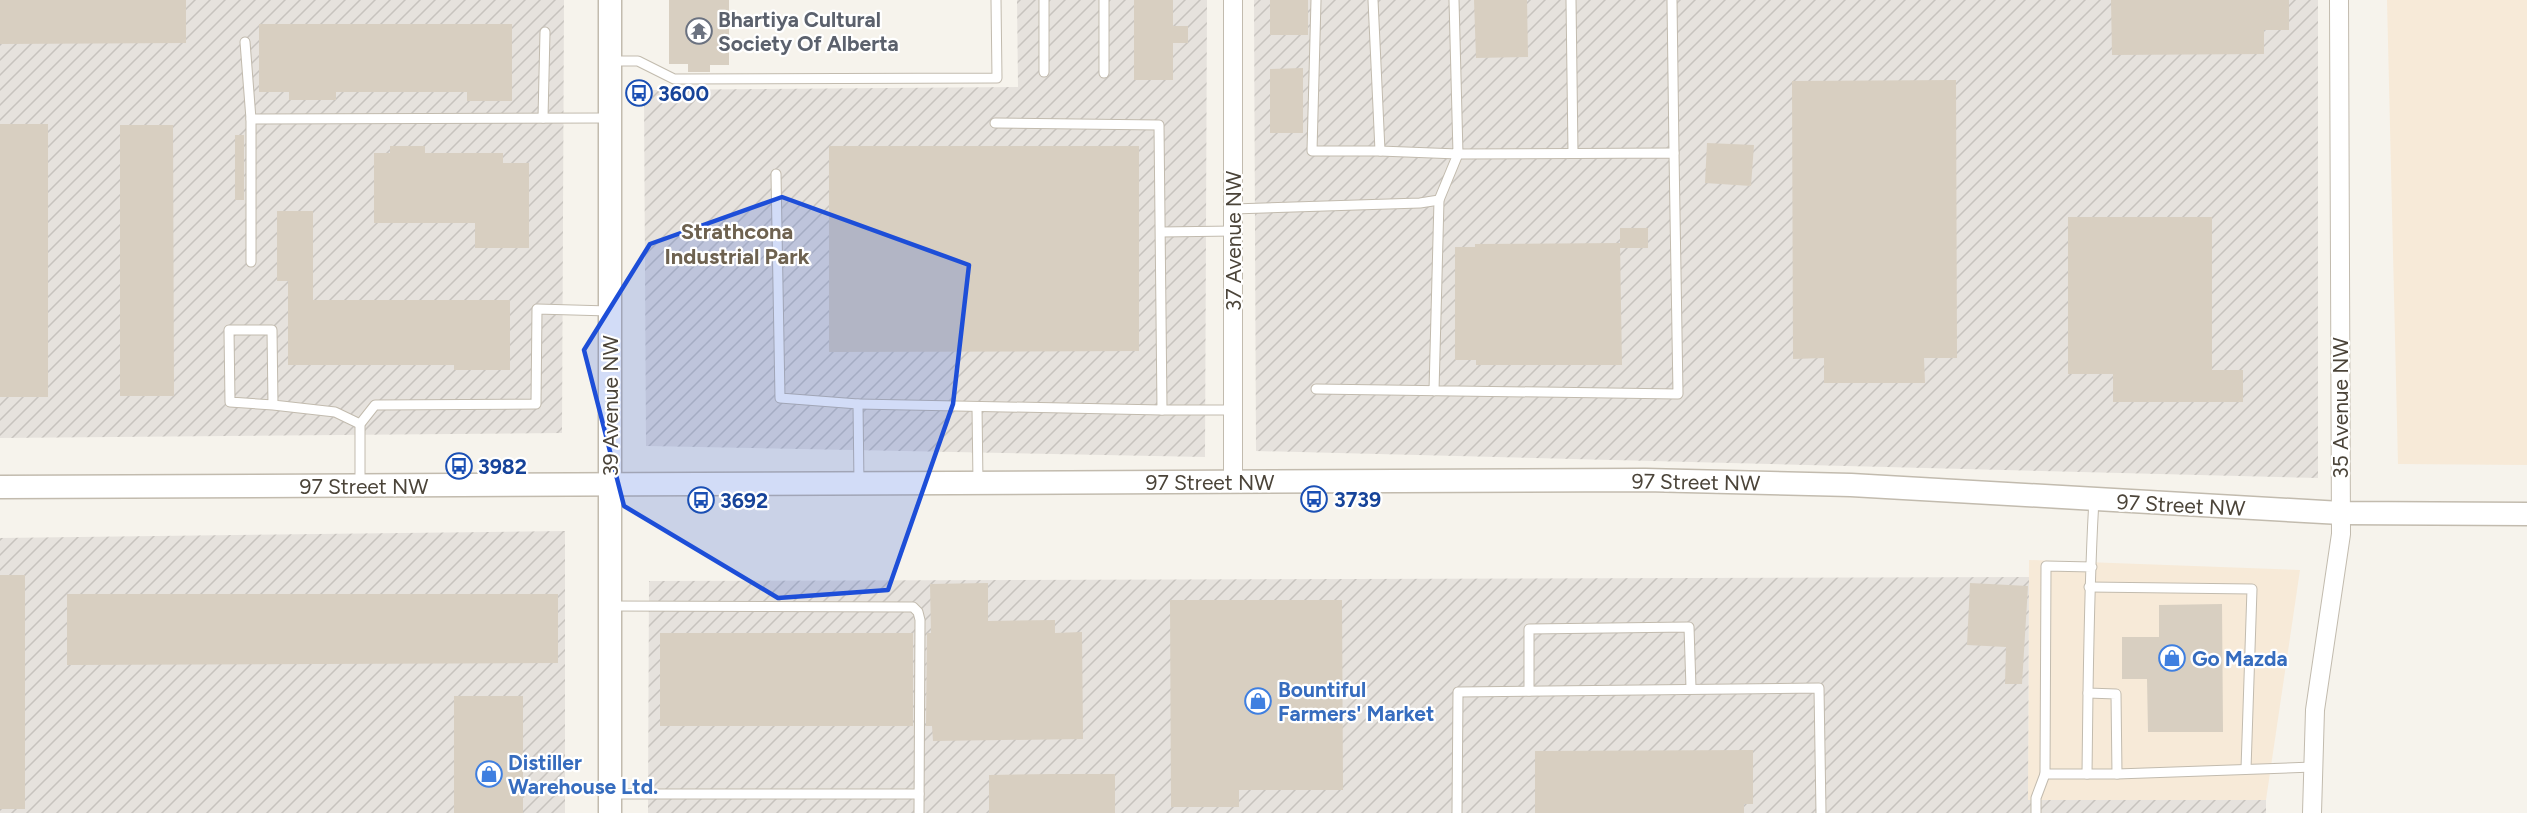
<svg xmlns="http://www.w3.org/2000/svg" width="2527" height="813" font-family="Figtree,sans-serif">
<style>
.commercial{fill:#f7ead8}
.industrial{fill:url(#industrial-furrows)}
.building{fill:#d8cfc1}
.lines{fill:none;stroke-linecap:round;stroke-linejoin:round}
.service-casing{stroke:#c2bbae;stroke-width:11}
.minor-casing{stroke:#c2bbae;stroke-width:20}
.tertiary-casing{stroke:#c2bbae;stroke-width:25}
.service{stroke:#fff;stroke-width:9}
.minor{stroke:#fff;stroke-width:18}
.tertiary{stroke:#fff;stroke-width:22}
.marked{fill:#1d4ed8;fill-opacity:0.2;stroke:#1d4ed8;stroke-width:4.5;stroke-linejoin:round}
.labels{text-anchor:middle;dominant-baseline:central;stroke-width:4.5;stroke-linejoin:round;paint-order:stroke}
.worship-label{font-size:21px;font-weight:bold;fill:#5b616d;stroke:#fff;text-anchor:start}
.transit-label{font-size:21px;font-weight:bold;fill:#164399;stroke:#fff;text-anchor:start}
.street-label{font-size:21px;fill:#4b4439;stroke:#fff}
.shop-label{font-size:21px;font-weight:bold;fill:#366cbe;stroke:#fff;text-anchor:start}
.neighbourhood-label{font-size:22px;font-weight:bold;fill:#6e6250;stroke:#fff}
</style>
<defs>
<pattern id="industrial-furrows" width="10" height="10" patternUnits="userSpaceOnUse" patternTransform="scale(1.5)"><rect width="10" height="10" fill="#e6e2dd"/><path d="M-1 1l2-2M0 10L10 0M9 11l2-2" fill="none" stroke="#c7c3be"/></pattern>
</defs>
<rect width="100%" height="100%" fill="#f6f3ec"/>
<g class="commercial">
<path d="M2387,0H2527V465L2398,464Z"/>
<path d="M2029,560L2300,570L2266,800H2028Z"/>
</g>
<g class="industrial">
<path d="M0,0H564L562,433L0,438Z"/>
<path d="M1017,0H1207L1205,457L646,446L644,90L1018,87Z"/>
<path d="M1254,0H2318V478L1256,451Z"/>
<path d="M565,531V813H0V538Z"/>
<path d="M2029,577L2028,800H2266V813H648L649,581Z"/>
</g>
<g class="building">
<path d="M0,0H186V43L0,44Z"/>
<path d="M669,0H729V65H710V72H688V64H669Z"/>
<path d="M1134,0H1173V26H1188V43H1173V80H1134Z"/>
<rect x="1270" y="0" width="38" height="35"/>
<path d="M1474,0H1527L1528,57L1476,58Z"/>
<path d="M2111,0H2289V30H2264V54L2112,55Z"/>
<path d="M259,24H512V101H467V92H336V100H289V92H259Z"/>
<path d="M1303,68V133H1270V69Z"/>
<path d="M1956,80L1957,358H1924L1925,383H1824V358L1793,359L1792,81Z"/>
<rect x="0" y="124" width="48" height="273"/>
<path d="M120,125H173L174,396H120Z"/>
<rect x="235" y="135" width="9" height="65"/>
<path d="M1707,143L1754,145L1751,186L1705,183Z"/>
<path d="M390,146H425V153H503V163H529V248H475V223H374V153H390Z"/>
<path d="M829,146H1139V351L829,352Z"/>
<path d="M277,211H313V300H510V370H454V365H288V281H277Z"/>
<path d="M2068,217H2212V370H2243V402H2113V374H2068Z"/>
<rect x="1620" y="228" width="28" height="20"/>
<path d="M1620,243L1622,365H1476V360H1455V247H1475V244Z"/>
<rect x="0" y="575" width="25" height="234"/>
<path d="M988,583V621L1055,620V633L1082,632L1083,739L933,741L932,726H926L927,633H931L930,584Z"/>
<path d="M1970,583L2028,586L2022,684H2005L2006,647L1967,645Z"/>
<path d="M67,594H558V663L67,665Z"/>
<path d="M1170,600H1342L1343,790H1239V807H1171Z"/>
<path d="M2222,604L2223,732H2148L2147,679H2122V637H2159V605Z"/>
<rect x="660" y="633" width="253" height="93"/>
<rect x="454" y="696" width="69" height="117"/>
<path d="M1753,750V804H1744V813H1535V751Z"/>
<path d="M1053,774H1115V813H989V775Z"/>
</g>
<g class="lines">
<g class="service-casing">
<g id="service">
<path d="M1044,0V72"/>
<path d="M1104,0V73"/>
<path d="M1316,0L1312,151H1380L1373,0"/>
<path d="M1571,0L1573,153"/>
<path d="M1672,0L1674,153"/>
<path d="M245,42L251,119V262"/>
<path d="M610,61H638L674,79L997,78L996,0"/>
<path d="M543,118L545,32"/>
<path d="M251,119L609,118"/>
<path d="M1380,151L1458,154L1454,0"/>
<path d="M776,174L780,398L858,404L859,484"/>
<path d="M1233,209L1420,203L1439,200"/>
<path d="M1161,232L1233,231"/>
<path d="M1316,389L1678,394L1674,153L1458,154L1439,200L1434,391"/>
<path d="M858,404L1162,410L1159,125L995,123"/>
<path d="M273,405L230,402L229,330H272L273,405L335,412L360,424"/>
<path d="M977,407L978,483"/>
<path d="M1162,410H1233"/>
<path d="M360,486V424L375,405L536,404L537,309L609,311"/>
<path d="M2092,567L2046,566L2045,774H2117L2116,694L2088,693C2089,629 2090,564 2094,500"/>
<path d="M2089,587L2252,589L2246,769"/>
<path d="M610,606L913,607L918,612L920,620L919,813"/>
<path d="M1529,691V629L1689,627L1691,688"/>
<path d="M2087,774L2088,693"/>
<path d="M2117,774L2313,767"/>
<path d="M610,794H919"/>
<path d="M1457,813L1458,692L1819,688L1821,813"/>
<path d="M2036,813V798L2045,774"/>
</g>
</g>
<g class="minor-casing">
<g id="minor">
<path d="M1233,0V481"/>
<path d="M2312,813L2315,710L2341,534L2339,0"/>
</g>
</g>
<g class="tertiary-casing">
<g id="tertiary">
<path d="M610,0V813"/>
<path d="M0,487L1645,480L1851,485L2341,513L2527,514"/>
</g>
</g>
<use href="#service" class="service"/>
<use href="#minor" class="minor"/>
<use href="#tertiary" class="tertiary"/>
</g>
<path class="marked" d="M782,197L969,265L953,404L888,590L778,598L624,506L584,350L650,244Z"/>
<defs>
<g id="temple-ring" transform="scale(1.35)"><circle r="9.5" fill="#fff" stroke="#6b7280" stroke-width="1.5"/><path d="M0-6L5-2H3V0L6.5 2.5H4V6H1.5V3h-3V6H-4V2.5H-6.5L-3 0V-2H-5Z" fill="#6b7280"/></g>
<g id="bus-ring" transform="scale(1.35)"><circle r="9.5" fill="#fff" stroke="#1a4fb4" stroke-width="1.5"/><path d="M-5-6H5V4H4V6H2V4H-2V6H-4V4H-5ZM-3.5-4V0h7V-4ZM-3.5 1.2v1.5H-2V1.2ZM2 1.2v1.5H3.5V1.2Z" fill="#1a4fb4"/></g>
<g id="shop-ring" transform="scale(1.35)"><circle r="9.5" fill="#fff" stroke="#3f7fe0" stroke-width="1.5"/><path d="M-5-2.5h2.3a2.7 3.5 0 0 1 5.4 0H5L5.5 6h-11ZM-1.5-2.5h3a1.5 2.3 0 0 0-3 0Z" fill="#3f7fe0"/></g>
</defs>
<g fill-rule="evenodd">
<use href="#temple-ring" x="699" y="31"/>
<use href="#bus-ring" x="639" y="93"/>
<use href="#bus-ring" x="459" y="466"/>
<use href="#bus-ring" x="1314" y="499"/>
<use href="#bus-ring" x="701" y="500"/>
<use href="#shop-ring" x="2172" y="658"/>
<use href="#shop-ring" x="1258" y="701"/>
<use href="#shop-ring" x="489" y="774"/>
</g>
<g class="labels">
<g class="worship-label">
<text x="718" y="19">Bhartiya Cultural<tspan x="718" dy="24">Society Of Alberta</tspan></text>
</g>
<g class="transit-label">
<text x="658" y="93">3600</text>
<text x="478" y="466">3982</text>
<text x="1334" y="499">3739</text>
<text x="720" y="500">3692</text>
</g>
<g class="street-label">
<text transform="translate(1233 241) rotate(-90)">37 Avenue NW</text>
<text transform="translate(610 406) rotate(-90)">39 Avenue NW</text>
<text transform="translate(2340 408) rotate(-90)">35 Avenue NW</text>
<text x="1210" y="482">97 Street NW</text>
<text transform="translate(1696 482) rotate(1)">97 Street NW</text>
<text x="364" y="486">97 Street NW</text>
<text transform="translate(2181 505) rotate(3)">97 Street NW</text>
</g>
<g class="shop-label">
<text x="2192" y="658">Go Mazda</text>
<text x="1278" y="689">Bountiful<tspan x="1278" dy="24">Farmers' Market</tspan></text>
<text x="508" y="762">Distiller<tspan x="508" dy="24">Warehouse Ltd.</tspan></text>
</g>
<g class="neighbourhood-label">
<text x="737" y="231">Strathcona<tspan x="737" dy="25">Industrial Park</tspan></text>
</g>
</g>
</svg>
